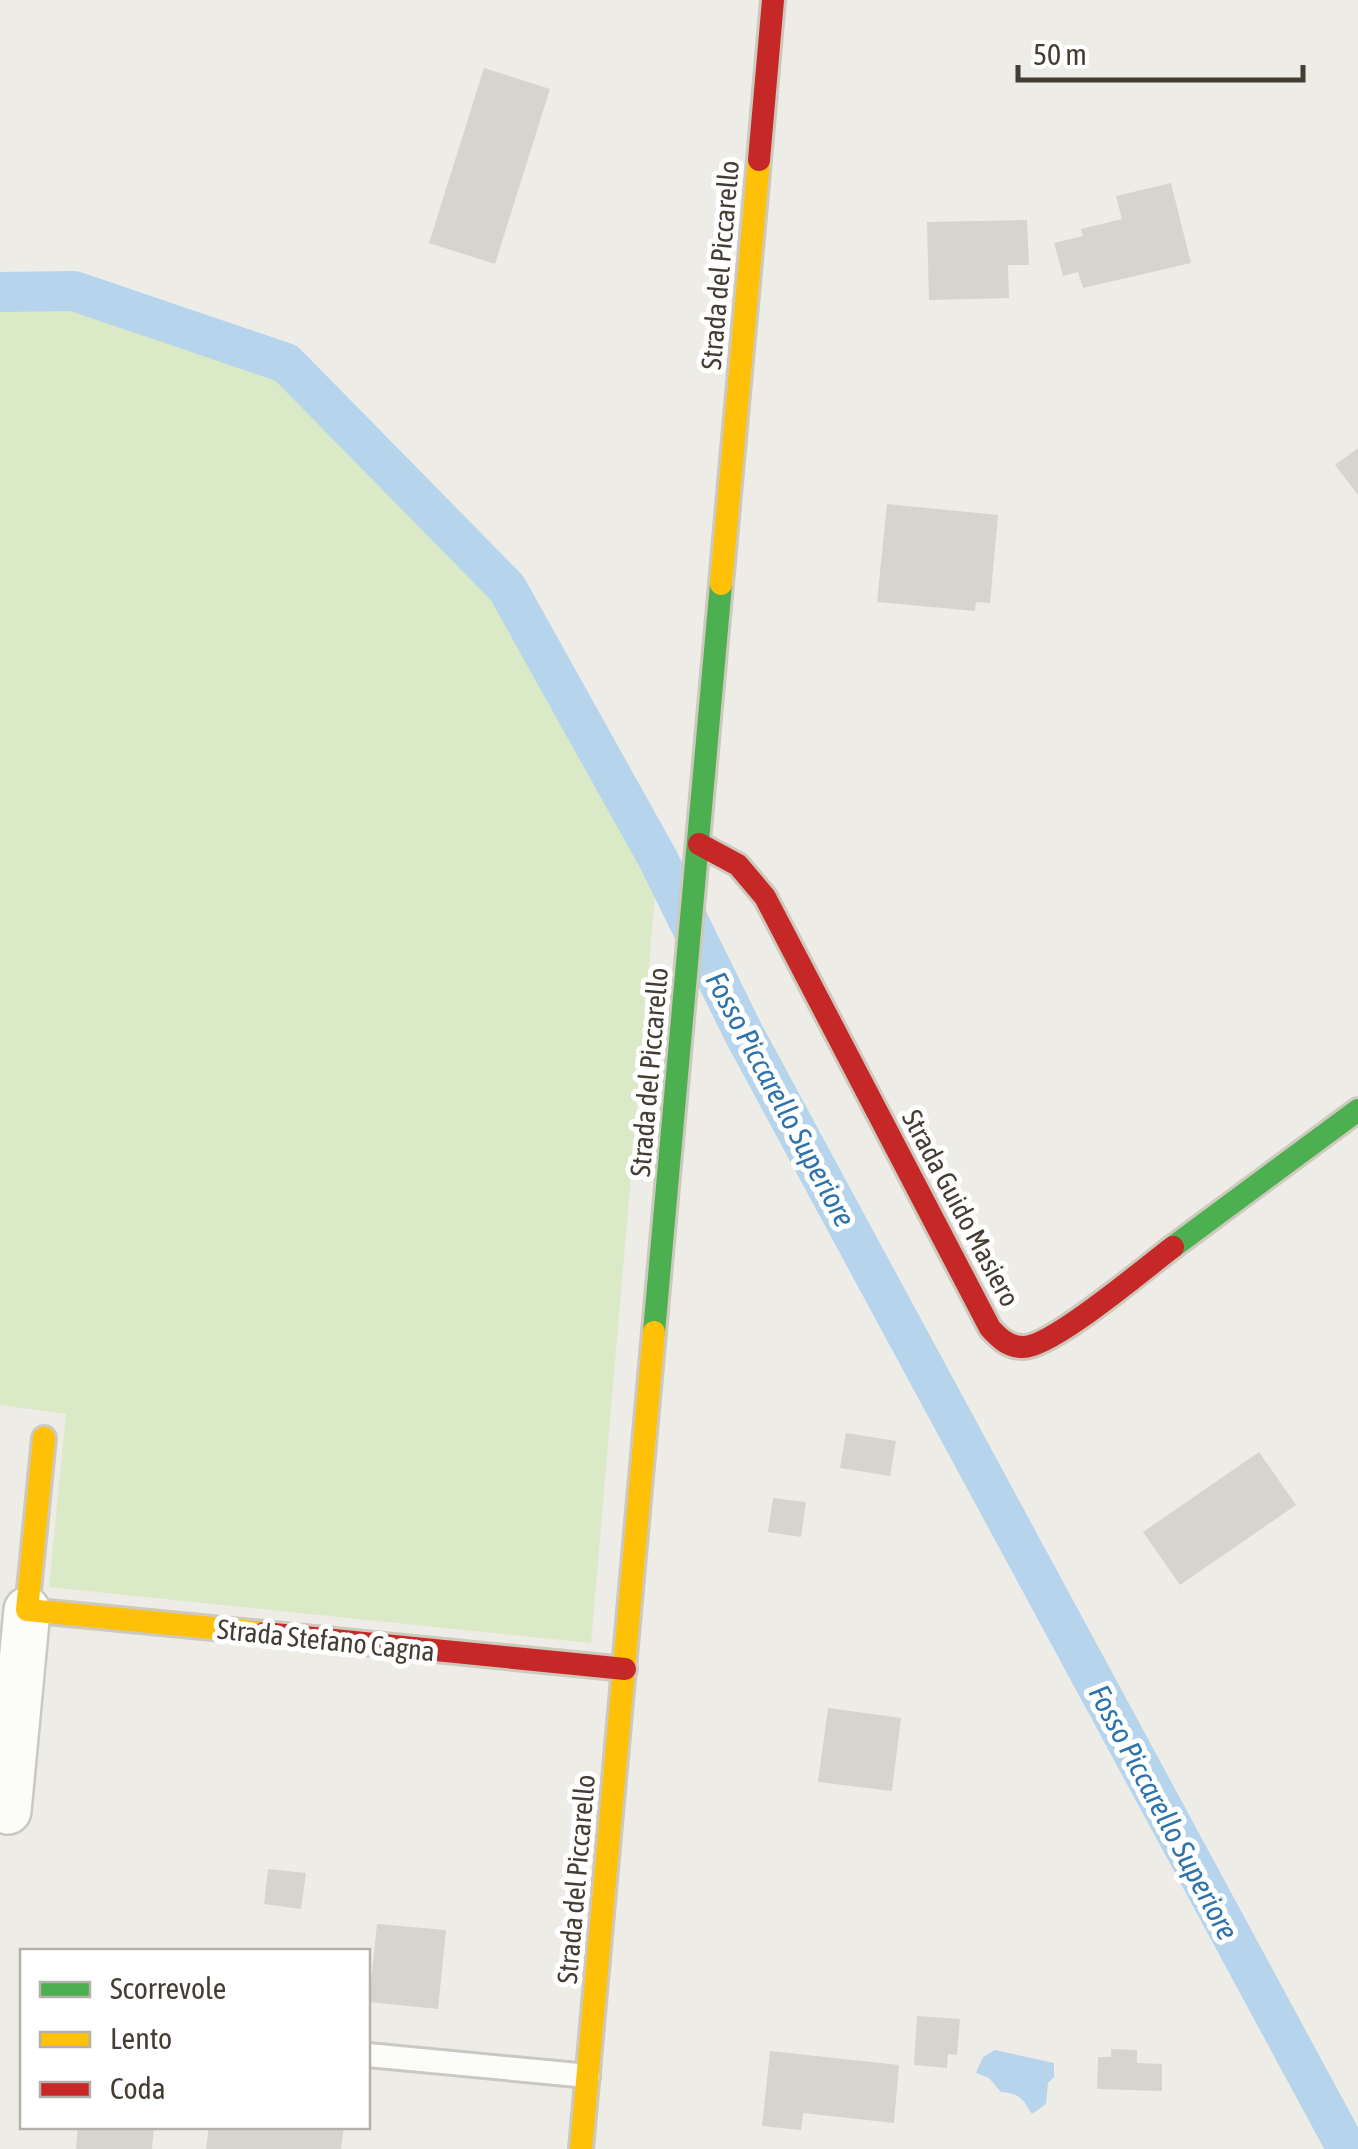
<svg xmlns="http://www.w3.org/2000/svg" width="1358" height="2149" font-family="'Asap Condensed',sans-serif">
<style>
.green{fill:#dae9c6}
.water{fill:#b6d5ec}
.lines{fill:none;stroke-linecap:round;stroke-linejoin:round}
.canal{stroke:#b6d5ec;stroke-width:40}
.building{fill:#d7d4ce}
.lane-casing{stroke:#cac8c2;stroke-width:28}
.street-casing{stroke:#cac8c2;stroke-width:50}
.fast-casing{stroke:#cdc9bd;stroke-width:28}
.slow-casing{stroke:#cdc9bd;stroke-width:28}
.jam-casing{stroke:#cdc9bd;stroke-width:28}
.lane{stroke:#fcfcfb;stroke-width:22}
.street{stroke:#fcfcfb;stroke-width:45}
.fast{stroke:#4caf50;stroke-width:22}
.slow{stroke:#ffc107;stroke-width:22}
.jam{stroke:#c62828;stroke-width:22}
.labels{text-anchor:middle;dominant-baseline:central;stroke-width:10;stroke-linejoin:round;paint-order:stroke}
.street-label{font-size:28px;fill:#433d33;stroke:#fff}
.water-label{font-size:30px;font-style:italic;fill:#2e73ac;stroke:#fff}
</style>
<rect width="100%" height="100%" fill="#eeece6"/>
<path class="green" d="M74,291L286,363L507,588L658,859L591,1643L49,1587L66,1414L0,1405V292Z"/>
<path class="water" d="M995,2050L1054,2063V2077L1048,2083L1046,2104L1032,2114C1022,2098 1021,2094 1001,2092L989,2078L976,2073L983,2057Z"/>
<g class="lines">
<path class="canal" d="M0,292L74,291L286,363L507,588L658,859L743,1032L1347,2149"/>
</g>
<g class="building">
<path d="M484,68L550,89L495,264L429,243Z"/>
<path d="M1171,183L1191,263L1083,288L1078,272L1063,276L1054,243L1083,236L1081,229L1122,219L1116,196Z"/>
<path d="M1027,220L1029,265H1008L1009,298L929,300L927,222Z"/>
<path d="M1358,448V495L1335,465Z"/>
<path d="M887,504L998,515L990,603L976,602L975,611L877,602Z"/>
<path d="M846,1433L896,1441L890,1476L840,1468Z"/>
<path d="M1259,1452L1296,1505L1180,1585L1143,1532Z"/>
<path d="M773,1498L806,1502L801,1537L768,1532Z"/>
<path d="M828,1708L901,1718L892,1791L818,1782Z"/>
<path d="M268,1869L306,1873L301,1909L264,1904Z"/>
<path d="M377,1924L446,1930L438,2009L369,2002Z"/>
<path d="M917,2016L960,2019L957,2055L948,2054L947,2068L914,2065Z"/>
<path d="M1111,2049L1137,2050V2063L1162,2064V2091L1097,2089L1098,2057H1111Z"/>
<path d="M770,2051L899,2065L894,2123L803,2113L801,2130L762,2126Z"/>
<path d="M78,2126H154L152,2149H76Z"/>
<path d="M209,2126H344L341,2149H206Z"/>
</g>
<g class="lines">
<g class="lane-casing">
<path id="lane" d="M368,2055L588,2076"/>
</g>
<g class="street-casing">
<path id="street" d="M8,1811L27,1610"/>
</g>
<g class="fast-casing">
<g id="fast">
<path d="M1173,1247L1358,1110"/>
<path d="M654,1332L721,584"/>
</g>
</g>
<g class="slow-casing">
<g id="slow">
<path d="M721,584L759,160"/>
<path d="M44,1438L27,1610L264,1633"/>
<path d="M581,2149L654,1332"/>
</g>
</g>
<g class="jam-casing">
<g id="jam">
<path d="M759,160L773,0"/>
<path d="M699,844L738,865L765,897L990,1328C999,1338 1008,1347 1023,1347C1051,1348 1145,1268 1173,1247"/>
<path d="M264,1633L625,1669"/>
</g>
</g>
<use href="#lane" class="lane"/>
<use href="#street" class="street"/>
<use href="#fast" class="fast"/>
<use href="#slow" class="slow"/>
<use href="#jam" class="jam"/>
</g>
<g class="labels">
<g class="street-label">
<text transform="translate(720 265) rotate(-85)">Strada del Piccarello</text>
<text transform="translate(649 1072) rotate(-85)">Strada del Piccarello</text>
<text transform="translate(961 1208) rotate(62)">Strada Guido Masiero</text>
<text transform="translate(326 1640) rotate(6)">Strada Stefano Cagna</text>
<text transform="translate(576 1879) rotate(-85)">Strada del Piccarello</text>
</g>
<g class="water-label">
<text transform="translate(781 1099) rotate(62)">Fosso Piccarello Superiore</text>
<text transform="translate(1164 1812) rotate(62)">Fosso Piccarello Superiore</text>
</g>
</g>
<rect x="20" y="1949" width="350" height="180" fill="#ffffff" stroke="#b4b1ad" stroke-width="2.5"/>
<rect x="40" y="1982" width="50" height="15" fill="#4caf50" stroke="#b4b1ad" stroke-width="2.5"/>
<text x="110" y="1999" font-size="30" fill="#433d33">Scorrevole</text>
<rect x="40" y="2032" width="50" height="15" fill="#ffc107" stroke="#b4b1ad" stroke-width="2.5"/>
<text x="110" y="2049" font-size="30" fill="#433d33">Lento</text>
<rect x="40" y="2082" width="50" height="15" fill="#c62828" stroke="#b4b1ad" stroke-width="2.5"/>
<text x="110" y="2099" font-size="30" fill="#433d33">Coda</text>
<path d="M1018 65v15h285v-15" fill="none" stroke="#433d33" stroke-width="5"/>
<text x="1033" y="65" font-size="30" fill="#433d33" stroke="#ffffff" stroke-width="8" paint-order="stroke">50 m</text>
</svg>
